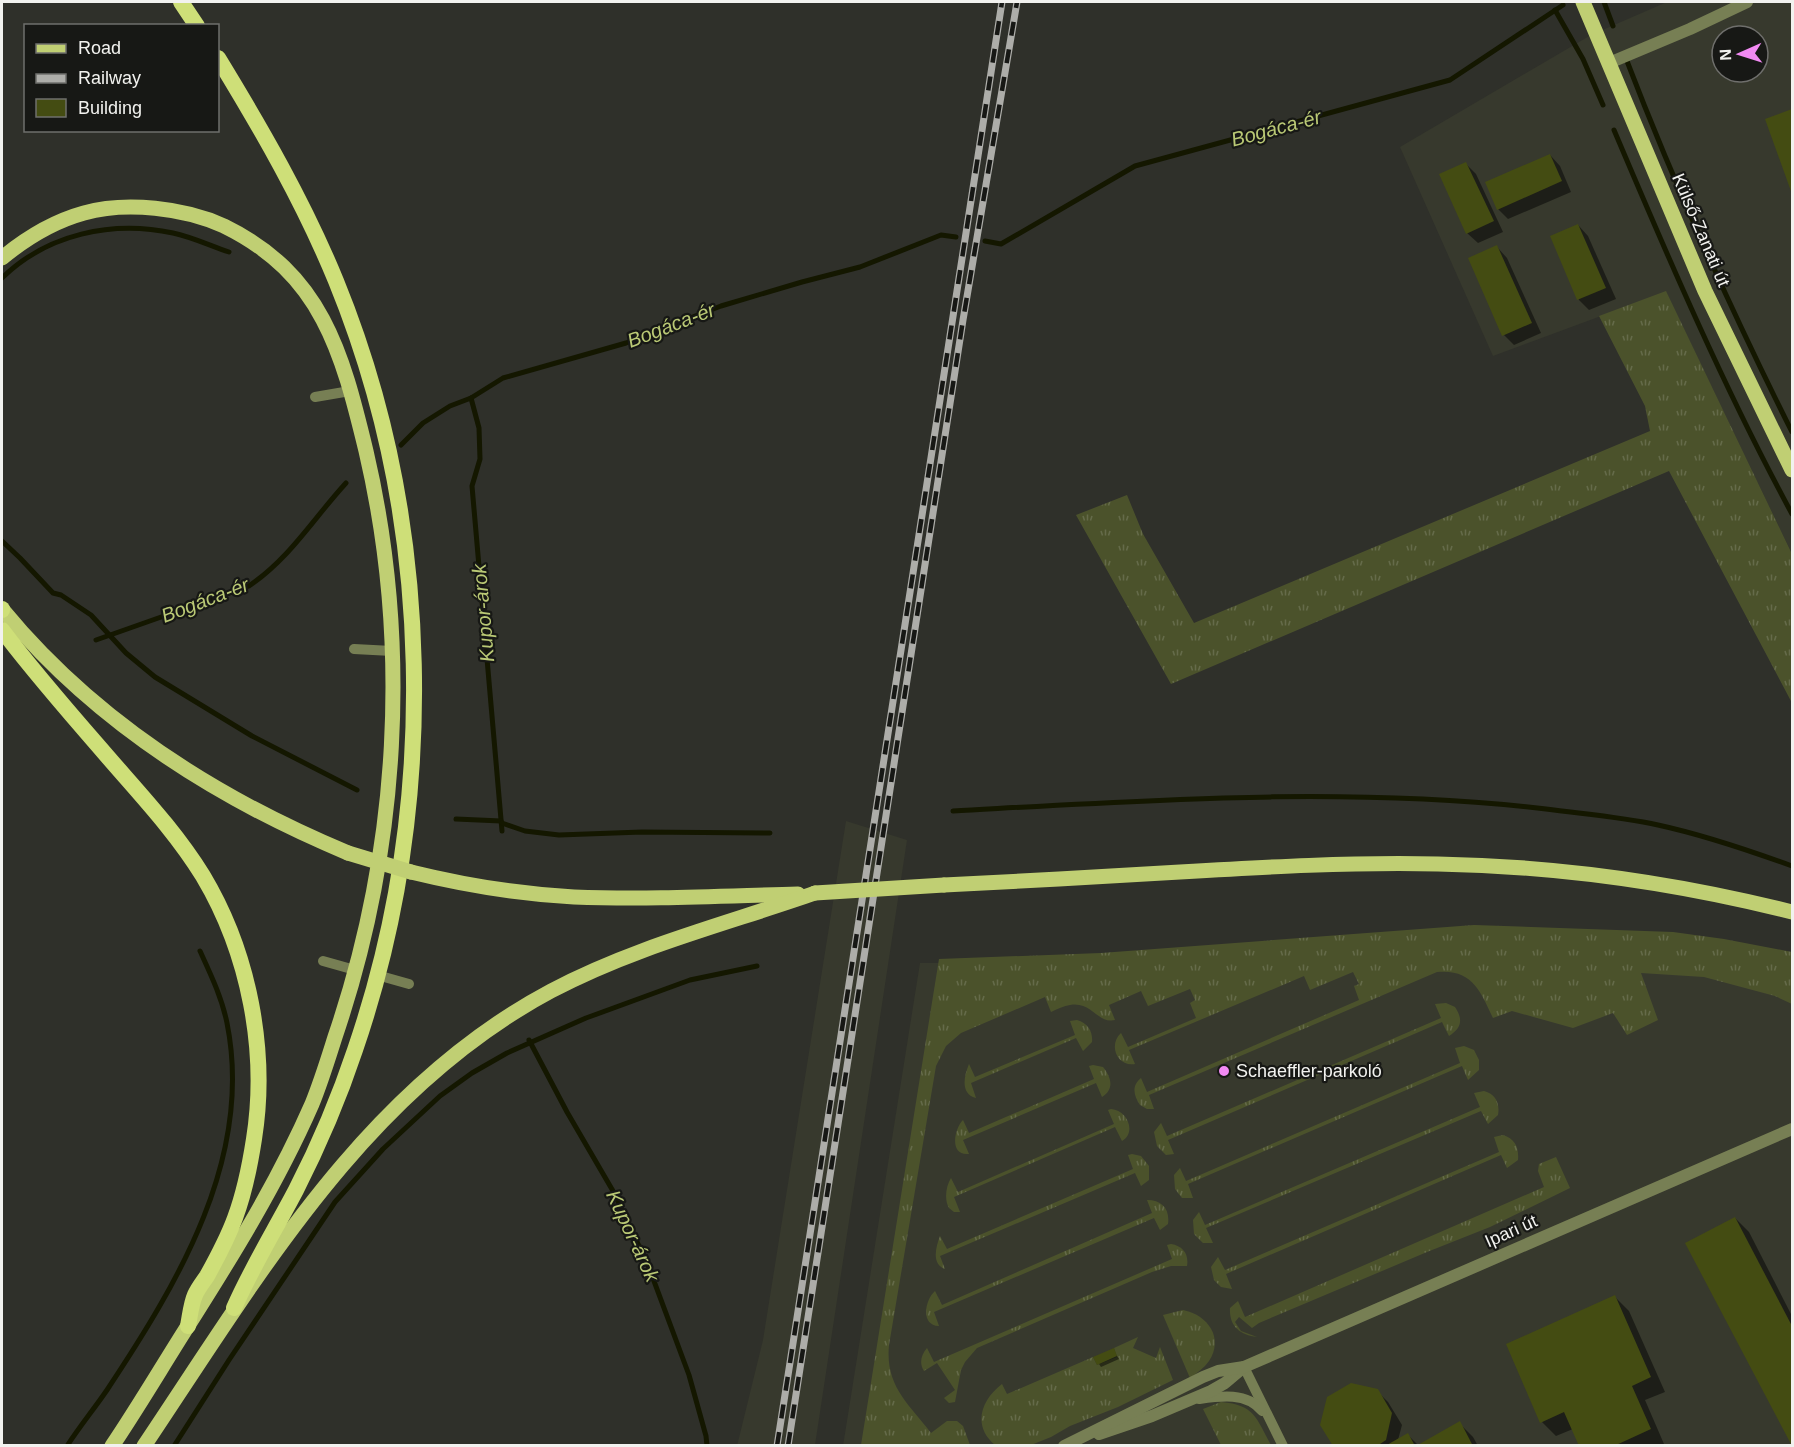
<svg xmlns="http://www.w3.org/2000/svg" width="1794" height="1447" font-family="Helvetica,sans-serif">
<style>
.built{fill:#37392d;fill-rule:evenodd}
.grass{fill:url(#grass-tufts)}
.shadow{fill:#0007}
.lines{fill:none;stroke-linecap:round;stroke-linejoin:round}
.stream{stroke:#141700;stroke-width:5}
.building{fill:#444c12}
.service{stroke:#777f54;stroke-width:10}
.minor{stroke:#777f54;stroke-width:12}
.tertiary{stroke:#777f54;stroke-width:12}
.primary{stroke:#c0cf73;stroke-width:15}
.trunk{stroke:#cedf78;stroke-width:16}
.rail-casing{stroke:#adada9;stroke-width:7}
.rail{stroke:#171815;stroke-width:4.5;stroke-dasharray:14;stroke-linecap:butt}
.primary-bridge{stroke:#c0cf73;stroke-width:15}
.poi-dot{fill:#f28af3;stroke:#171815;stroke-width:2}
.labels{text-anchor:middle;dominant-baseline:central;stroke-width:4.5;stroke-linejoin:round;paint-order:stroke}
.street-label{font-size:18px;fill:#f2f2ef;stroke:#171815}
.poi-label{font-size:18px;fill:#f2f2ef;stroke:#171815;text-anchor:start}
.water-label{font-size:20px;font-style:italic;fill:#bac975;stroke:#171815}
</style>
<defs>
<pattern id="grass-tufts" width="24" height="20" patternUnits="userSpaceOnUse" patternTransform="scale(1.5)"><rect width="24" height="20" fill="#4b522b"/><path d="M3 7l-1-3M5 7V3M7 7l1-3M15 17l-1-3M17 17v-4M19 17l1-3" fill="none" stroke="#656b4a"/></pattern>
</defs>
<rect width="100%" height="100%" fill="#2f302a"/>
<g class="built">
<path d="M1667,2H1792V554L1666,292L1493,356L1400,147L1591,35ZM1722,36H1758V72H1722Z"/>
<path d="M846,821L907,840L815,1445L737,1446L763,1340Z"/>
<path d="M1570,948L1792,992V1445L843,1446L920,963H996Z"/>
</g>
<g class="grass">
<path d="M1666,291L1792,554V703L1669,471L1171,684L1076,515L1127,495L1143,534L1194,623L1650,431L1645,406L1599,316Z"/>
<path d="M1474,925L1673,932L1724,939L1792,952V1004L1775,996L1704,977L1641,973L1658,1020L1627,1035L1613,1013L1573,1028L1512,1011L1493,1018C1480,991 1473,969 1437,972L1149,1095L1154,1109H1147L1140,1105C1134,1096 1131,1086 1141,1078L1147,1092L1359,1000L1354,986L1359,984L1353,972L1310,990L1304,976L1129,1050L1135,1064C1117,1067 1108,1045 1121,1033L1128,1047L1196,1018L1190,1003L1195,1000L1190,989L1148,1006L1141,991L1109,1005L1115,1020C1097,1024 1092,1001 1070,1005C1064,1006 1057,1009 1051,1012L1045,997L961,1033L946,1046L936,1066L889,1345C885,1386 908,1403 931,1433L947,1421H957L963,1426L970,1445H861L939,959L1101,953Z"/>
<path d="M1446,1003L1455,1007C1463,1019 1462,1028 1449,1036L1442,1022L1168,1140L1174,1154L1166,1155L1157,1146L1154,1132L1161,1123L1167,1136L1441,1018L1435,1004Z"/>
<path d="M1077,1020C1088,1023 1093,1032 1092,1042L1083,1051L1076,1038L971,1083L976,1098C960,1094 964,1076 969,1064L975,1077L1075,1035L1070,1021Z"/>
<path d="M1464,1046L1474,1050L1479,1060V1070L1468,1080L1462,1066L1188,1184L1193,1198H1182L1175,1189L1174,1175L1180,1168L1186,1181L1460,1063L1455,1048Z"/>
<path d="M1093,1065L1103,1067C1111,1077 1115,1089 1102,1097L1096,1083L963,1140L969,1154C949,1156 954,1129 963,1120L969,1133L1094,1079L1089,1066Z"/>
<path d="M1484,1091C1496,1094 1500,1104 1498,1115L1488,1124L1481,1111L1206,1228L1213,1243H1203L1194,1234L1193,1220L1199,1212L1205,1225L1480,1107L1474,1093Z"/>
<path d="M1111,1109C1127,1110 1137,1132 1122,1141L1115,1127L954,1197L960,1212H954L949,1208C944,1199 946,1186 951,1178L958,1192L1114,1124L1108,1110Z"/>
<path d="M1503,1135C1515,1139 1519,1147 1518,1160L1507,1168L1501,1155L1226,1274L1232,1289L1221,1287L1214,1280L1211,1267L1218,1257L1225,1270L1499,1152L1494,1137Z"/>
<path d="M1132,1154L1141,1156L1149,1166V1180L1141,1186L1135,1173L940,1256L945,1269C931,1264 936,1247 940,1236L947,1249L1133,1169L1128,1155Z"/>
<path d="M1556,1157L1570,1188L1490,1227L1427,1252L1259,1323L1252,1328L1239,1317L1235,1322L1241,1331L1257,1337C1240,1335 1229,1326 1230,1308L1238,1301L1245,1317L1544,1187L1538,1171L1539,1164Z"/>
<path d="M1147,1200C1162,1200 1170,1209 1168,1224L1160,1230L1154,1218L934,1312L939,1326C920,1325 925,1300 935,1291L942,1305L1152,1213Z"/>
<path d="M1171,1244C1183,1246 1189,1254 1187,1266H1171L1152,1272L977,1348L965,1362L961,1370L955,1402L949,1403L944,1398L955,1390L937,1363L924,1371C919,1363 921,1355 927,1348L934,1362L1172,1259L1167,1245Z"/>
<path d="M1183,1310C1208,1315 1224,1338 1209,1361C1204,1368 1197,1373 1190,1378L1163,1315Z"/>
<path d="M1138,1337L1133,1348L1156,1358L1160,1347L1173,1380L1118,1407L1070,1426L1051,1437L1031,1445H995C972,1426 981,1400 1002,1384L1007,1394L1093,1357L1097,1365L1117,1357L1114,1348Z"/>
<path d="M1221,1402C1255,1405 1256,1418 1271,1445H1221L1203,1409Z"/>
</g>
<g class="shadow">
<path d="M1792,110V191L1767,120Z"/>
<path d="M1550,155L1560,166L1571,192L1508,219L1498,209Z"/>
<path d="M1466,164L1476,174L1503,232L1478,243L1467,233Z"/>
<path d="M1578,225L1588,236L1616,299L1589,310L1579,300L1552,237Z"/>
<path d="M1497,247L1507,258L1541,333L1514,345L1504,335Z"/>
<path d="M1735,1218L1749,1232L1792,1316V1444L1687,1243Z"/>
<path d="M1615,1297L1629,1311L1665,1392L1645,1400L1664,1444L1660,1446H1581L1573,1429L1556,1436L1542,1422Z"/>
<path d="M1113,1350L1119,1359L1101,1367L1095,1358Z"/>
<path d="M1377,1391L1388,1402L1402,1425L1398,1440L1408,1435L1419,1446H1335Z"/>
<path d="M1459,1423L1473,1437L1478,1446H1419Z"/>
</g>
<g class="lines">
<g class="stream">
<path d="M1604,2L1613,26"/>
<path d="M1555,10L1583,59L1603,105"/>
<path d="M1625,56C1674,184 1731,310 1792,432"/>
<path d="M1614,130C1669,260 1725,390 1792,514"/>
<path d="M985,241L1001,244L1135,166L1450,80L1563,5"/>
<path d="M2,278C47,234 112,220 173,233C192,237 211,246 229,252"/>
<path d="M471,398L479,428L480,459L472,486L502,831"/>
<path d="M401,445L423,423L450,406L471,398L503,378L626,343L721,306L802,282L860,267L941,235L956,237"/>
<path d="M2,541L20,558L53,593L61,595L91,615L126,653L155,677L252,736L357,790"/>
<path d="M96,640L249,586C290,558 313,519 346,483"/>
<path d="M953,811C1151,800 1349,786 1546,809C1583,814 1621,817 1658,825C1704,835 1748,850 1792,866"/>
<path d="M456,819L501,821"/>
<path d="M502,823L525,831L559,835L642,832L770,833"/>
<path d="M529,1040L567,1112L613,1191L648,1265L689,1375L706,1436L707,1446"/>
<path d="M67,1446C80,1426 94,1409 107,1390C178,1283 254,1157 227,1023C222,998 211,975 200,951"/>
<path d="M174,1446L229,1360L335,1202L383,1149L440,1096L472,1073L507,1053L586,1018L690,980L757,966"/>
</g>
</g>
<g class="building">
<path d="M1792,109V194L1765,119Z"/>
<path d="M1550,154L1562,181L1497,210L1485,182Z"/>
<path d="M1466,162L1494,221L1466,234L1439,174Z"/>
<path d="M1578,224L1606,288L1577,300L1550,236Z"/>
<path d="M1497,245L1532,323L1502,336L1468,258Z"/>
<path d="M1735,1217L1792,1326V1446L1685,1243Z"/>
<path d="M1615,1295L1651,1377L1632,1386L1651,1429L1614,1446H1579L1564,1412L1540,1423L1506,1344Z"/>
<path d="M1114,1348L1117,1356L1097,1365L1093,1357Z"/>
<path d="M1351,1383L1378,1389L1392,1413L1386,1440L1377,1446H1333L1320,1425L1327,1397Z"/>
<path d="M1460,1421L1473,1446H1416Z"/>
<path d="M1408,1433L1415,1446H1385Z"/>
</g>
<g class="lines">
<g class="service">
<path d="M315,397L350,391"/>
<path d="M354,649L392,651"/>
<path d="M323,961L355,970"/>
<path d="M377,975L409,984"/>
<path d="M1244,1367L1283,1446"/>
<path d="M1199,1399C1220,1396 1247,1392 1262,1411"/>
</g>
<path class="minor" d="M1609,63L1690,29L1747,2"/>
<g class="tertiary">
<path d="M1099,1434L1152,1416L1211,1391L1225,1383L1244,1367"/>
<path d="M1064,1446L1203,1377L1218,1371L1244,1367L1792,1129"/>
</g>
<g class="primary">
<path d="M1583,2L1705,291L1792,470"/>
<path d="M2,258C25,239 55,221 84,213C126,201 185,208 224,226C322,274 342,352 366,451C411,644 399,849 335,1037C328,1059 321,1082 312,1104C277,1184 231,1258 184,1332C160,1370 137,1409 112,1446"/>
<path d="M2,609C94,721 216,798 348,853"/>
<path d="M411,872C464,885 518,894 574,897C649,900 723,896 798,894"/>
<path d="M944,885C1023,881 1101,877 1180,872C1266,867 1352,862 1438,864C1557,866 1677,883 1792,912"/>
<path d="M144,1446C258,1276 365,1090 551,991C634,947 726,924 815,893"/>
</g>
<g class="trunk">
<path d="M181,2L197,26"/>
<path d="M218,58C262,130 304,203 336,281C434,521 439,805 355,1050C339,1098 319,1145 296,1190C275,1230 252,1267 234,1308"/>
<path d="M2,609V610"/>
<path d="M2,630C33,671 67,710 101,749C136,790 174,829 203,876C249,953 268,1051 254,1139C250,1165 244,1194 235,1218C228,1237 217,1258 207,1276C203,1282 198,1288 195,1295C191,1304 190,1316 188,1326"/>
</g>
<g class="rail-casing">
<g id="rail">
<path d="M777,1446L1002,2"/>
<path d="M788,1446L963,320L1017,2"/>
</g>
</g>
<use href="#rail" class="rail"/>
<g class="primary-bridge">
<path d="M348,853L411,872"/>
<path d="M815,893L944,885"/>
</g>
</g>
<circle class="poi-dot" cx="1224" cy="1071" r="6"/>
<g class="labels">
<g class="street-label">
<text transform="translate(1701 230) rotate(67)">Külső-Zanati út</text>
<text transform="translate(1511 1231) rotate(-24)">Ipari út</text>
</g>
<g class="poi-label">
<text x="1236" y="1071">Schaeffler-parkoló</text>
</g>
<g class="water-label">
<text transform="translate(1276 128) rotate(-15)">Bogáca-ér</text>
<text transform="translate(671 325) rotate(-21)">Bogáca-ér</text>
<text transform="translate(205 600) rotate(-21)">Bogáca-ér</text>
<text transform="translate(483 613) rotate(-95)">Kupor-árok</text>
<text transform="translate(633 1236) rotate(65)">Kupor-árok</text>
</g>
</g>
<rect width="1794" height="1447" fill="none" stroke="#f2f2ef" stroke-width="6"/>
<rect x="24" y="24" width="195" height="108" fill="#171815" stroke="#6f6f6c" stroke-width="1.5"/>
<rect x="36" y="44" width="30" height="9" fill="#c0cf73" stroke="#6f6f6c" stroke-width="1.5"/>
<text x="78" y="54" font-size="18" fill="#f2f2ef">Road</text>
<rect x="36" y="74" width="30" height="9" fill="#adada9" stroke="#6f6f6c" stroke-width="1.5"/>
<text x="78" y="84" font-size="18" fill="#f2f2ef">Railway</text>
<rect x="36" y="99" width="30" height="18" fill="#444c12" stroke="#6f6f6c" stroke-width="1.5"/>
<text x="78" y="114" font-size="18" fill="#f2f2ef">Building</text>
<g transform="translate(1740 54) rotate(267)"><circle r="28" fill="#171815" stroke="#6f6f6c" stroke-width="1.5"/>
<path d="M0-4.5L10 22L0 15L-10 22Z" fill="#f28af3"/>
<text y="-9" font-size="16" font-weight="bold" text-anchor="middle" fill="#f2f2ef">N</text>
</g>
</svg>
